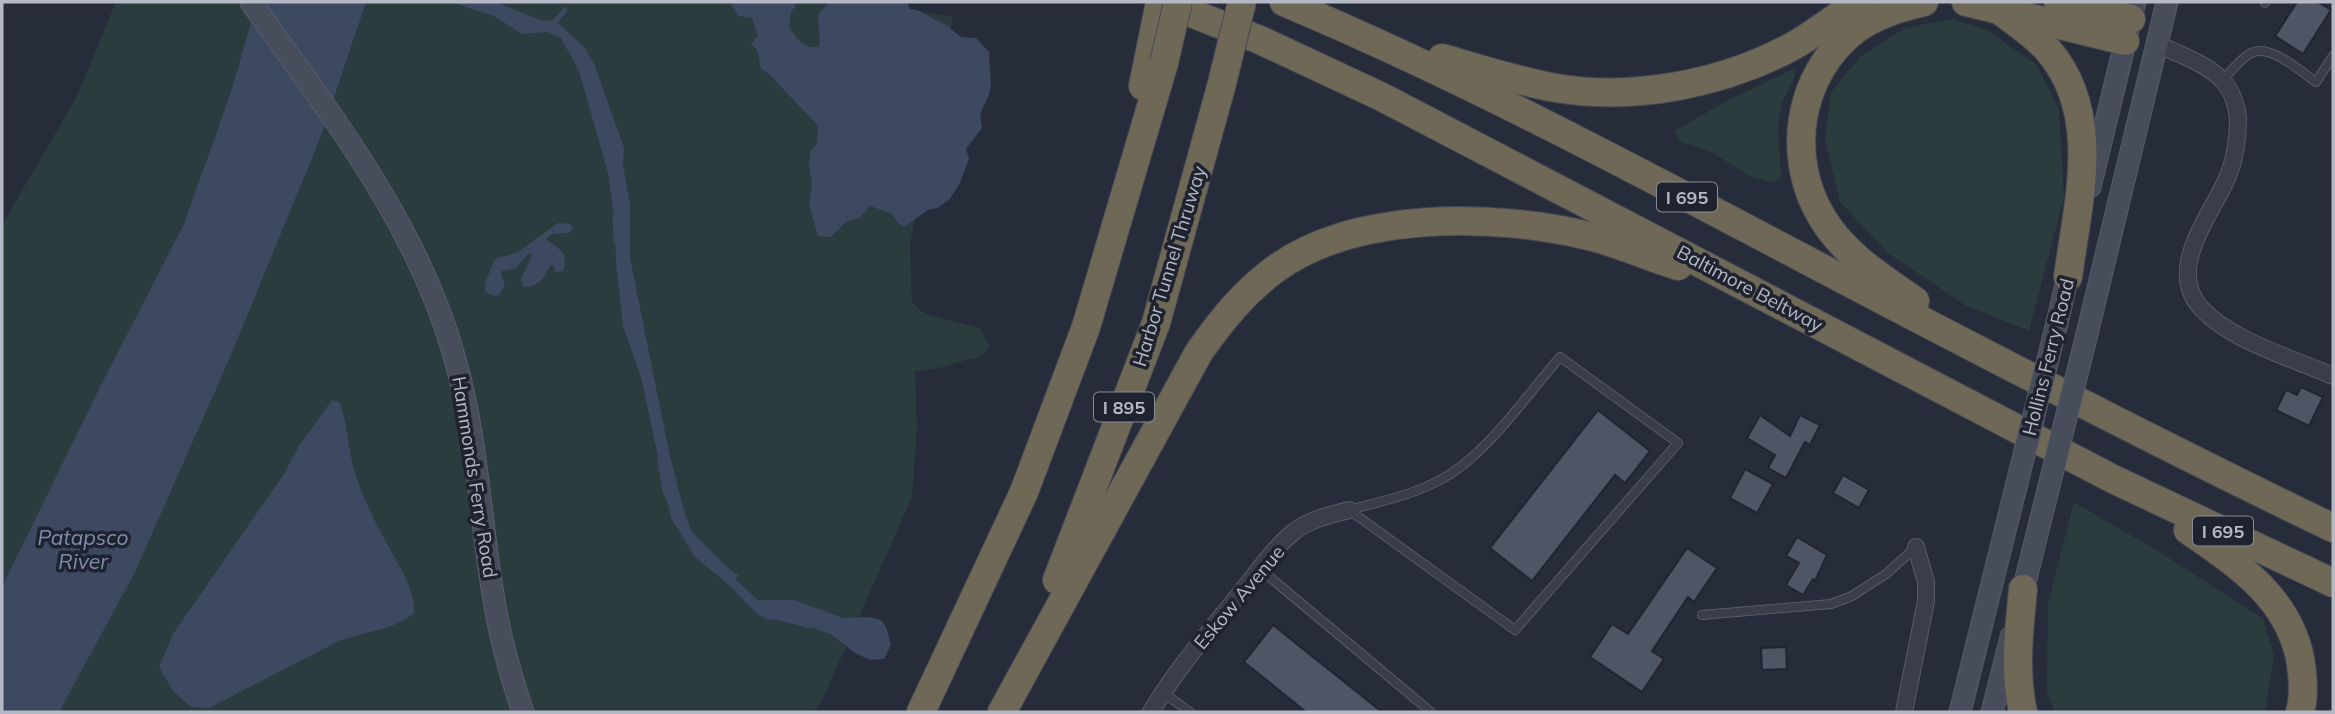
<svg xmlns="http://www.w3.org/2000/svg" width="2335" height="714" font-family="Mulish,sans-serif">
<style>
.green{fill:#2b3c3f}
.water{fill:#3d4961}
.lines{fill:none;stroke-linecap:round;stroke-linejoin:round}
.stream{stroke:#3d4961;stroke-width:5}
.building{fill:#4e5665;stroke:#202531;stroke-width:2}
.lane-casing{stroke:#575c68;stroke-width:10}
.street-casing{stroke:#575c68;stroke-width:18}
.secondary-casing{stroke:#575c68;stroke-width:23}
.highway-casing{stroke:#444955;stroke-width:30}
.lane{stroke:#393e4a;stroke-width:8}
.street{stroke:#393e4a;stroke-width:16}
.secondary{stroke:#484d5c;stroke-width:21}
.highway{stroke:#6f6857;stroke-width:28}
.secondary-bridge-casing{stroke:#575c68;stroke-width:23;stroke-linecap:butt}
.highway-bridge-casing{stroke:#444955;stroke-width:30;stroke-linecap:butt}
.secondary-bridge{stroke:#484d5c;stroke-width:21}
.highway-bridge{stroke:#6f6857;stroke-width:28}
.labels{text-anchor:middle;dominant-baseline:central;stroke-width:7;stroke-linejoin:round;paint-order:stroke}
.shield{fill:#1e232f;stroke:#888c98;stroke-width:2}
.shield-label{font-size:18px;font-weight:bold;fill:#b5b9c5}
.street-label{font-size:19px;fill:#b5b9c5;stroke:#1e232f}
.water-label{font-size:21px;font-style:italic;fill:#7f8eaa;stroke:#1e232f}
</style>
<rect width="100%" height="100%" fill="#262c39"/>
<g class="green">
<path d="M116,2H871L953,17L910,244L912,302L920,310L927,314L979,328L990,346L981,357C957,360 942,371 915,371L917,428L912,497L825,694L814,712H2V225L76,98Z"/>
<path d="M1951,19L1985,29L2036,64L2059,109L2064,197L2029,331L1965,305L1888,253L1840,202L1825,139L1831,92L1860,57L1905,28Z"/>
<path d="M1795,68C1796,83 1786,91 1782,104C1774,126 1781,154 1781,177L1773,183L1752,177L1711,152L1679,141L1675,131L1725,102Z"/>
<path d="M2074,502L2161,553L2263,619L2274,656L2265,712H2054L2047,690L2048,603Z"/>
</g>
<g class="water">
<path d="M257,2H366L321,136L228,362L134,574L59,712H2V587L101,385L184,224L231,92Z"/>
<path d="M451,2H496L540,20L556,21L585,48L595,66L624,148L623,165L630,204V258L669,452L684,511L692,532L727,567L739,576L735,578L736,580L758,600H794L843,618L869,617L881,620L886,627L891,645L884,659L870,660L855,653L832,635L796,621L766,619L756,613L729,585L695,557L671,518L641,377L623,326L616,263L615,223L608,173L579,71L561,38L548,32L522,34L494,16Z"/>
<path d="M730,2H798L791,12L789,26C796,38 802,49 818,47L820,43L818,15L829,2H907L910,9L917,10L947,26L961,37L976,38L989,52L991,85L989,95L980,114L982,128L966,149L969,159L959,185L949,200L937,208L928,210L904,227L898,223L891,213L870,206L859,218L847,221L831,237L818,236L809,205L812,186L809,163L811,150L817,144L818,126L769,74L761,69L758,51L751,44L758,36L752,18L738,16Z"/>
<path d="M558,223L570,224L573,228L569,233L552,234L546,239C557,248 570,252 563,271L555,272L554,266L550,265C546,277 537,288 523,287L521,279L532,255L529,253L516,268L502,271L501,274L505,285L499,295L494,296L485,292V283L494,261L498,258L518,252Z"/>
<path d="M332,400L340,403C348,426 348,451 355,473C364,502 380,532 395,558C405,576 415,592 414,614L392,626L341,640L209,708L191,707L173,691L159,667L173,634L284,474L299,446Z"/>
</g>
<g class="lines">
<g class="stream">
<path d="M551,26L565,10"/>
<path d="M615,217L616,242"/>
<path d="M660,461L665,491L670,502"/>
<path d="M776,617L811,626"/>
</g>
</g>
<g class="building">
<path d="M2297,2H2318L2331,10L2303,54L2275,36Z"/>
<path d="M2301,387L2323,397L2309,426L2276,410L2286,390L2297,395Z"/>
<path d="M1598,410L1650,451L1625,483L1615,475L1532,581L1490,548Z"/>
<path d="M1760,415L1790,436L1800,415L1820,425L1810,445L1805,442L1786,478L1768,468L1775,455L1747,438Z"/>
<path d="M1745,469L1773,484L1757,513L1730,498Z"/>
<path d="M1843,475L1869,490L1859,508L1833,493Z"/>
<path d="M1797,537L1827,555L1815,581L1813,579L1803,595L1786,585L1799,563L1786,556Z"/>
<path d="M1687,548L1717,568L1694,602L1688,597L1652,651L1664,659L1642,692L1590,657L1612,624L1628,634Z"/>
<path d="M1273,625L1382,712H1306L1244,662Z"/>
<path d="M1786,647L1787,669L1762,670L1761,648Z"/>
</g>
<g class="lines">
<g class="lane-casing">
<g id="lane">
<path d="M2265,3L2266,2"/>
<path d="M2222,80C2231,72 2241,58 2251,53C2270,43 2301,72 2316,82L2333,56"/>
<path d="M1560,357L1678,443L1515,630L1349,510C1387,500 1427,492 1459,468C1498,438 1528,394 1560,357Z"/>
<path d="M1260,569L1431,712"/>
<path d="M1702,615L1831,604L1852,596L1886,574L1916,547"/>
<path d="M1162,692L1190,712"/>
</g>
</g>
<g class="street-casing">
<g id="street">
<path d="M2157,44C2178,54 2206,63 2222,80C2232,90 2237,106 2238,119C2238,138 2235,159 2228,176C2212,215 2165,268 2201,308C2231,341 2292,358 2333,376"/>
<path d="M1151,712C1176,669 1210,631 1241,592C1258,572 1274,547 1295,531C1310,519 1331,515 1349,510"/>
<path d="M1904,712L1926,601V582L1916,547"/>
</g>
</g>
<g class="secondary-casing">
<g id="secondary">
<path d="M251,2C330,114 418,224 455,359C477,436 480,516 493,594C499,634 510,674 523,712"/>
<path d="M2090,187L2135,2"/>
<path d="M2058,319L2071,262"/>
<path d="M2087,334L2167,2"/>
<path d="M2020,603L2043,510"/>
<path d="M1960,712L2014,495"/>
<path d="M1992,712L2011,637"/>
</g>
</g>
<g class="highway-casing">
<g id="highway">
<path d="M1163,2L1260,40L1382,97L2113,479L2333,583"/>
<path d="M1284,2C1460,76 1628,166 1797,255C1975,349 2152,441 2333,528"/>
<path d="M1966,2L2125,41"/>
<path d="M2058,2L2131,19"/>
<path d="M1998,9C2015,22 2034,34 2048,50C2103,114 2078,201 2068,277"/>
<path d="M1442,58C1480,69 1517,81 1556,88C1634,101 1723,84 1793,46C1816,33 1837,16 1859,2"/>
<path d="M1143,86L1160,2"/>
<path d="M1915,301C1881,277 1845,255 1823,219C1785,158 1797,75 1855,30C1875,15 1899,8 1924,2"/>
<path d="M2188,530C2237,564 2287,596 2300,658C2303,676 2305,695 2300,712"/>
<path d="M1057,580L1156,323L1221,87"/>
<path d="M921,712L1024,492L1086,327L1164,63"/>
<path d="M1002,712L1199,352C1221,321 1243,293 1274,270C1355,210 1499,213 1593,237C1622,245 1650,257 1678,266"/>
<path d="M2023,712C2014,671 2019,631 2023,589"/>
</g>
</g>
<use href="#lane" class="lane"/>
<use href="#street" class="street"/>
<use href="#secondary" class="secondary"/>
<use href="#highway" class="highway"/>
<g class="secondary-bridge-casing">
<g id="secondary-bridge">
<path d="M2014,495L2058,319"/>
<path d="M2043,510L2087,334"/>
</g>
</g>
<g class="highway-bridge-casing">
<g id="highway-bridge">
<path d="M1164,63L1178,2"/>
<path d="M1221,87L1242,2"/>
</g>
</g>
<use href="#secondary-bridge" class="secondary-bridge"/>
<use href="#highway-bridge" class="highway-bridge"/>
</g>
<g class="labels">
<g class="shield">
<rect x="1657" y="182.5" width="60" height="29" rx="5"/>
<rect x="1094" y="392.5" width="60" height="29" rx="5"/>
<rect x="2193" y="516.5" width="60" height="29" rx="5"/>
</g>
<g class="shield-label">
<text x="1687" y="197">I 695</text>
<text x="1124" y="407">I 895</text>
<text x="2223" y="531">I 695</text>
</g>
<g class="street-label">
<text transform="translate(1169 266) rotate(-73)">Harbor Tunnel Thruway</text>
<text transform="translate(1750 288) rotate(28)">Baltimore Beltway</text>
<text transform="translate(2048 357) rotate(-76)">Hollins Ferry Road</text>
<text transform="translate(475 477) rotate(81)">Hammonds Ferry Road</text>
<text transform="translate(1239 597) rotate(-50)">Eskow Avenue</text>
</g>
<g class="water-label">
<text x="83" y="537">Patapsco<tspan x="83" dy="24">River</tspan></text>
</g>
</g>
<rect width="2335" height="714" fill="none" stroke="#b5b9c5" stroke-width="7"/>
</svg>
